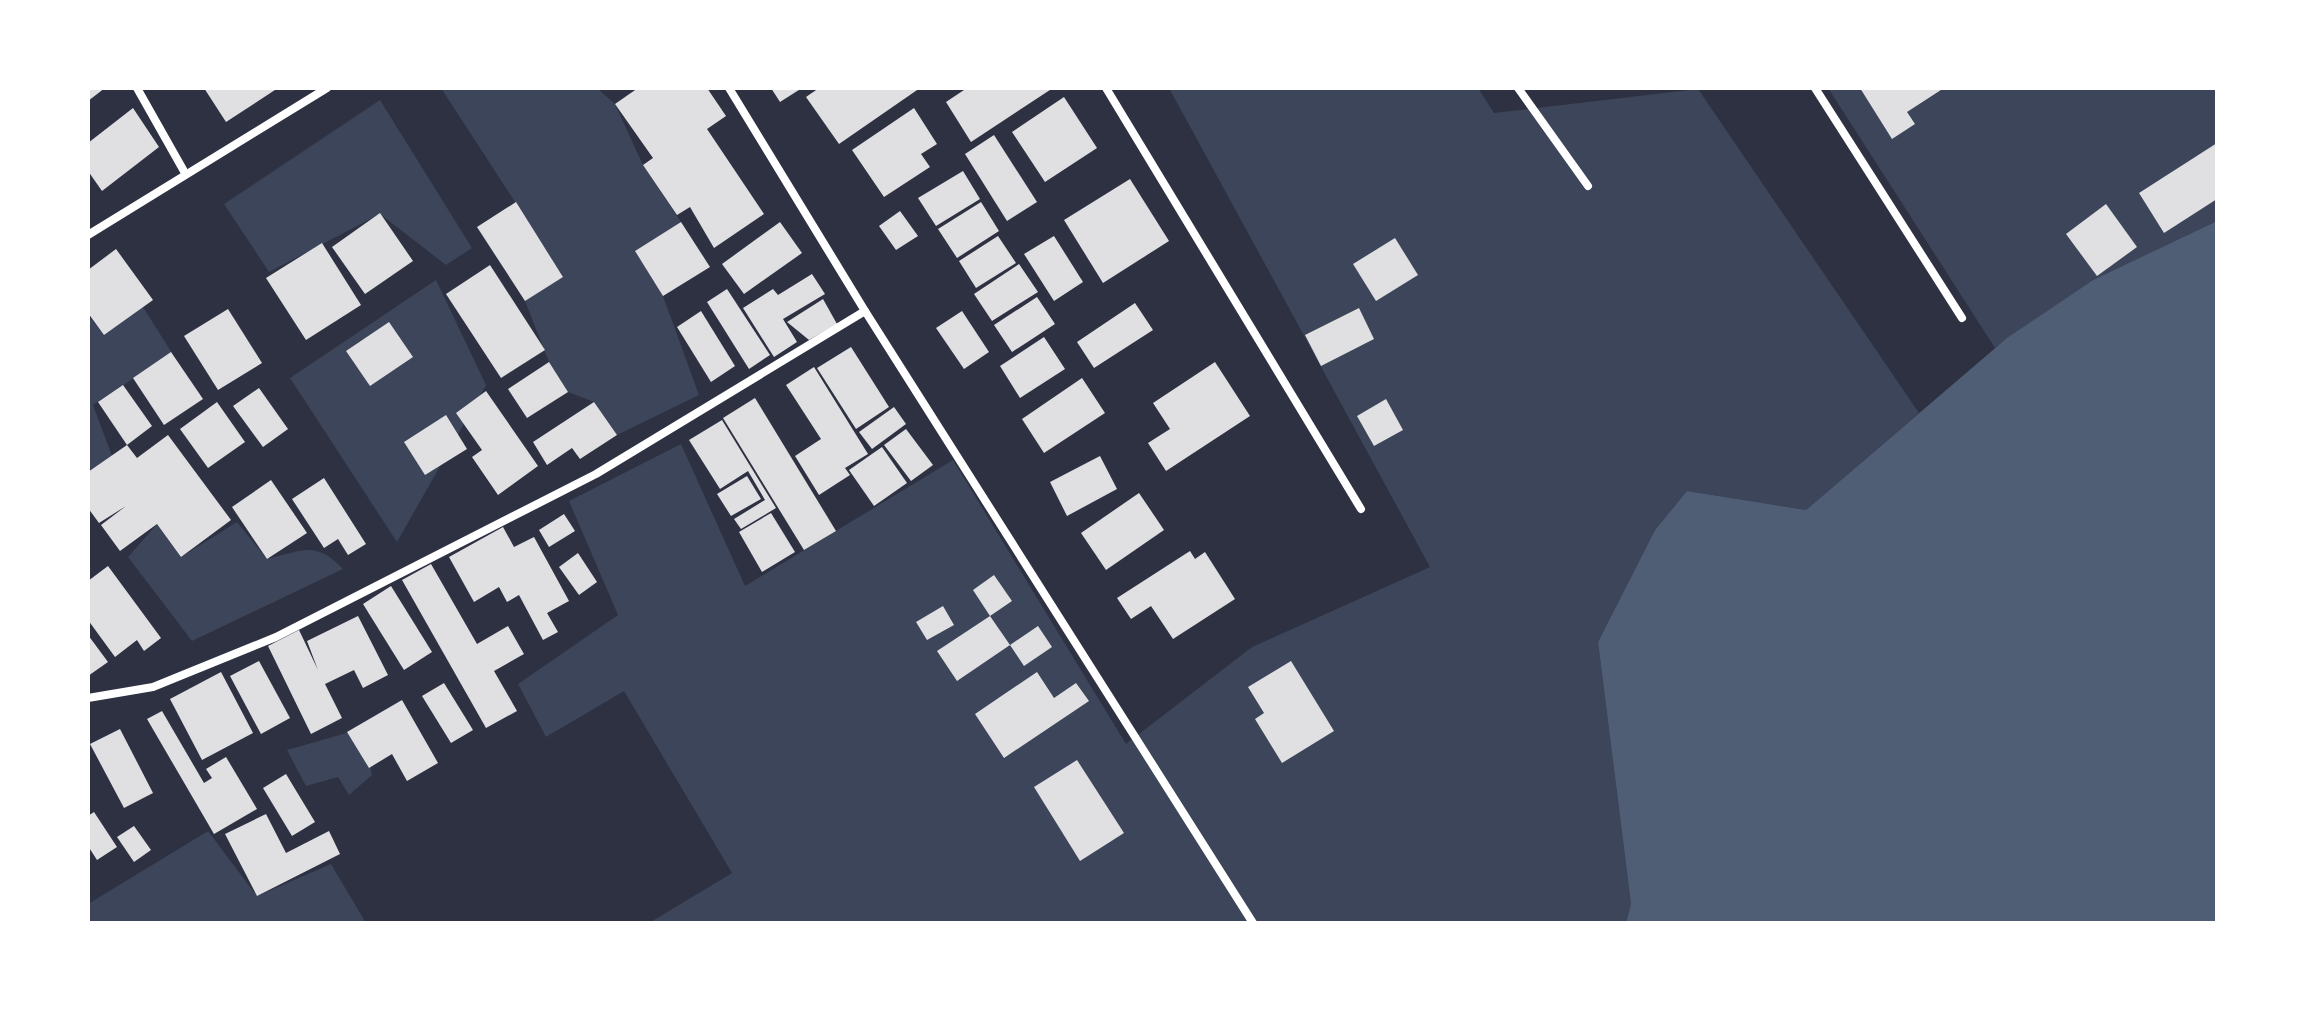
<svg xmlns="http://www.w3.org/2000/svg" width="2305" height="1011" font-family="Lato,sans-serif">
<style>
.green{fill:#3c4559}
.water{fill:#4f5d75}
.building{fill:#e0e0e3}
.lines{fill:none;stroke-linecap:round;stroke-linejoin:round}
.minor{stroke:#fff;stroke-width:8}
</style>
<rect width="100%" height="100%" fill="#2d3142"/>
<g class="green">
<path d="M441,88H597L615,104L643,165L681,222L635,251L663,296L699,395L617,435L594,402L568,392L549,362L525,301L563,276Z"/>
<path d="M1169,88H1478L1494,113L1698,89L1919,413L1806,510L1687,491L1655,530L1598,642L1631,904L1626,923H649L732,873L624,691L546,737L518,684L618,615L569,501L681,444L745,586L953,460L1126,744L1252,647L1430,567Z"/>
<path d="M1828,88H2217V221L2093,280L1995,348Z"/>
<path d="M380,100L472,248L446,265L380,214L269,272L224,204Z"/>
<path d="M436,280L486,385L397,542L290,378Z"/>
<path d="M143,307L172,353L93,405L112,456L88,472V315L104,335Z"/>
<path d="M237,522L267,559C303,551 315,540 343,569L192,641L128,557L157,524L181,557Z"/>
<path d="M350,732L369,760L372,775L349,795L338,777L306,786L287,750Z"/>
<path d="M208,831L257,896L331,864L366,923H88V904Z"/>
</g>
<path class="water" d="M2217,221V923H1626L1631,904L1598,642L1655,530L1687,491L1806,510L2007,338L2093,280Z"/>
<g class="building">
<path d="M88,88H105L88,101Z"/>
<path d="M204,88H278L226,122Z"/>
<path d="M638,88H707L726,116L707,129L764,214L714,248L690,207L677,215L643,165L653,158L615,104Z"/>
<path d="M771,88H802L780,102Z"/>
<path d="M819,88H920L839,144L806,97Z"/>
<path d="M967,88H1053L971,142L946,102Z"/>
<path d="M1860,88H1944L1907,112L1915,124L1892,139Z"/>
<path d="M1064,97L1097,148L1045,182L1012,132Z"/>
<path d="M133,108L159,147L102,191L88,171V143Z"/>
<path d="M914,108L937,144L921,154L930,167L884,197L852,150Z"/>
<path d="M994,135L1037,202L1007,221L965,154Z"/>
<path d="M2217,143V199L2164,233L2139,193Z"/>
<path d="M963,171L980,199L936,226L918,198Z"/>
<path d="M1130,179L1169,241L1103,283L1064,220Z"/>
<path d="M516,202L563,277L525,301L477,227Z"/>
<path d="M981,202L999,231L957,258L938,229Z"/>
<path d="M2106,204L2137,247L2097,276L2066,234Z"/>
<path d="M900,211L918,236L896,250L879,226Z"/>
<path d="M380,213L413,261L365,294L332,247Z"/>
<path d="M681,222L710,267L663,296L635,251Z"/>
<path d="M780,222L802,253L744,294L722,264Z"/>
<path d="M998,236L1016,263L976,288L959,261Z"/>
<path d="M1054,236L1083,282L1054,301L1024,254Z"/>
<path d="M1395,238L1418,275L1376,301L1353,264Z"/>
<path d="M322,243L361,305L306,340L266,278Z"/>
<path d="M116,249L153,300L104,335L88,313V270Z"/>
<path d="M1019,264L1038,292L992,321L974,294Z"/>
<path d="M490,265L545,350L501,378L446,294Z"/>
<path d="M812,274L825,294L783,319L797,342L774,357L743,308L773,289L778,295Z"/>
<path d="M727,289L770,355L749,369L707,302Z"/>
<path d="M1037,297L1055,324L1012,352L994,325Z"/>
<path d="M823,299L837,324L809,340L787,322Z"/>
<path d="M1135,303L1153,330L1094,368L1077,342Z"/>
<path d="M1359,308L1374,339L1321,366L1305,335Z"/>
<path d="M228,309L262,363L218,390L184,336Z"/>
<path d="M701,311L735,366L711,382L677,327Z"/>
<path d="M962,311L989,352L964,369L936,328Z"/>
<path d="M389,322L413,357L370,386L346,351Z"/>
<path d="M1044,337L1065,369L1020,398L1000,366Z"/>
<path d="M851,347L889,407L856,429L817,368Z"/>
<path d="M171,352L203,399L164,425L133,378Z"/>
<path d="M549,362L568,392L527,418L508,389Z"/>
<path d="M1215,362L1250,416L1166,471L1148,443L1170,429L1153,403Z"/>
<path d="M814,367L868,454L845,468L850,475L819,495L795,456L821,439L786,385Z"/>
<path d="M1082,378L1105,413L1044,453L1022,419Z"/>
<path d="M123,385L152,426L127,445L98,402Z"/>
<path d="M259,388L288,429L263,447L233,406Z"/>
<path d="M486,391L538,466L498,495L472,457L482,450L456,413Z"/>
<path d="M755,398L836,531L804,550L723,418Z"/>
<path d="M1386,399L1403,430L1374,446L1357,416Z"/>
<path d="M217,402L245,442L208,468L180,429Z"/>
<path d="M594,402L617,435L580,459L572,448L547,465L533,442Z"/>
<path d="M894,407L906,424L872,449L859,432Z"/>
<path d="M446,415L467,449L425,475L404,442Z"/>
<path d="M722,420L776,508L741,529L734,519L765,500L748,471L720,489L689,440Z"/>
<path d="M906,429L933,465L911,481L884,445Z"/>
<path d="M168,435L231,520L181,557L157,524L120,551L101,525L126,506L99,523L88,508V472L127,445L137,458Z"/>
<path d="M882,447L907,483L874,506L849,470Z"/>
<path d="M1100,456L1117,489L1067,516L1050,482Z"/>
<path d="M747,476L761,499L731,516L717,494Z"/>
<path d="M324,478L366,544L348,555L338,539L324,548L292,499Z"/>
<path d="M271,480L307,533L267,559L232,507Z"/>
<path d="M1139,493L1164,530L1106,570L1081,533Z"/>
<path d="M771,513L795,552L762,572L739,532Z"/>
<path d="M564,514L575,531L549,547L539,530Z"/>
<path d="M503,527L514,547L534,537L569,601L547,613L558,632L543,640L519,595L507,602L499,587L474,602L449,557Z"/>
<path d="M1190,551L1195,559L1205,552L1235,599L1173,639L1151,606L1131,619L1117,598Z"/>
<path d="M578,553L597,582L579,595L559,567Z"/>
<path d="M431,564L477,644L508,626L524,654L494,671L517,711L486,728L402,580Z"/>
<path d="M108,566L161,638L144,651L137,640L115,657L88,620V581Z"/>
<path d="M994,575L1012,601L990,616L973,590Z"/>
<path d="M391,586L432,652L404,670L363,604Z"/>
<path d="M943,606L954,625L927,640L916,622Z"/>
<path d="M358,616L388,675L363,688L354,670L325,684L342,718L311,734L268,646L299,630L318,670L307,641Z"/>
<path d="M990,616L1010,645L957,681L937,651Z"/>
<path d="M1038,626L1052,647L1024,666L1010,645Z"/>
<path d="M88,635L108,662L88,676Z"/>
<path d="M259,661L290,718L261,734L230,676Z"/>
<path d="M1291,661L1334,731L1282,763L1255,719L1264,713L1248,687Z"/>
<path d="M221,672L253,733L202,760L170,699Z"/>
<path d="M1037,672L1054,698L1076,683L1089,701L1004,758L975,714Z"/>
<path d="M444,683L473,730L451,743L422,696Z"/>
<path d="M402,700L438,763L407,781L392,754L369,768L347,732Z"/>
<path d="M162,711L204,783L212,778L206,769L226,757L257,809L214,834L147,719Z"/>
<path d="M120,729L153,793L124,808L90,744Z"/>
<path d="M1077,760L1124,833L1080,861L1034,787Z"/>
<path d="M286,774L315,822L292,836L263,788Z"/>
<path d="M94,812L117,847L97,860L88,846V816Z"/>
<path d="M266,814L286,853L329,831L340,854L257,896L225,834Z"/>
<path d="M134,826L151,850L134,862L117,837Z"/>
</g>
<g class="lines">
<g class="minor">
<path d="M137,88L185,173"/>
<path d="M729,88L865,311L1253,923"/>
<path d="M1106,88L1361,509"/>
<path d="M1518,88L1588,186"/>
<path d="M1815,88L1962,318"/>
<path d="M88,235L327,88"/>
<path d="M88,698L153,687L276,637L596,474L865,311"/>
</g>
</g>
<rect width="2305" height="1011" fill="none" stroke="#ffffff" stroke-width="180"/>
</svg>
